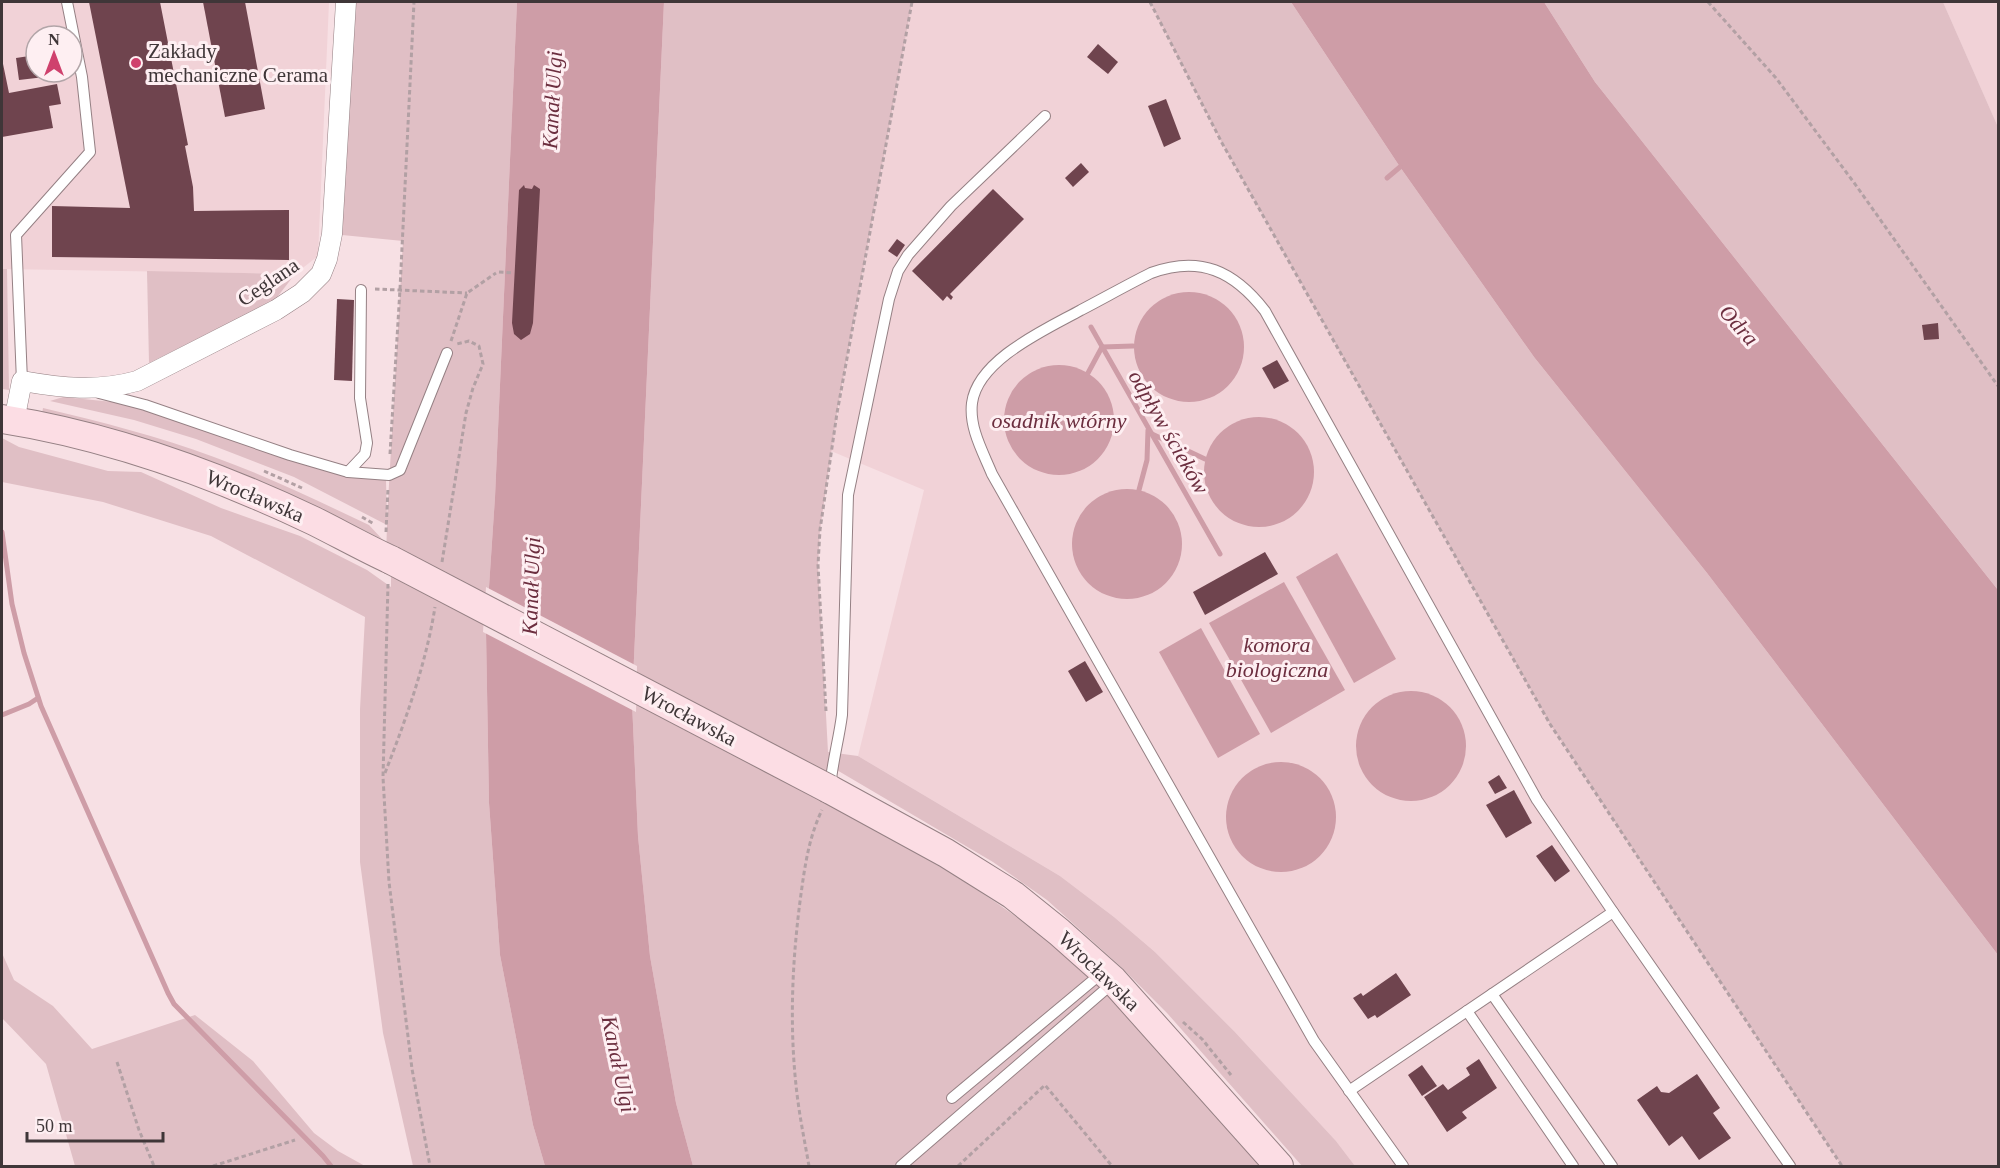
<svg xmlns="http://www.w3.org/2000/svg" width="2000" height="1168" font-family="Georgia,serif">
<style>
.built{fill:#f1d2d7;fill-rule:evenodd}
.green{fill:#e0bfc5}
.water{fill:#ce9da7}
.pier{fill:#f7e0e4}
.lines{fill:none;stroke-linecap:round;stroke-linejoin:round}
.stream{stroke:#ce9da7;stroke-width:5}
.building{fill:#6f444e}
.service-casing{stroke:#958084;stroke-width:12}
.minor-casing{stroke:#958084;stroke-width:21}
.secondary-casing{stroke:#958084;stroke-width:30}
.path{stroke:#b2a0a4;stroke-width:3;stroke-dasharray:4.5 3;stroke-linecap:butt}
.service{stroke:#fff;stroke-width:10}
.minor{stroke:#fff;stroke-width:20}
.secondary{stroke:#fcdde4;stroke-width:28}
.secondary-bridge-casing{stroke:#958084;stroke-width:30;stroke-linecap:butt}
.secondary-bridge{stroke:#fcdde4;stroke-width:28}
.poi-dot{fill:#cf416d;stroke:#feeff2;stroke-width:2}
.labels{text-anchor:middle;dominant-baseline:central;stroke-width:6;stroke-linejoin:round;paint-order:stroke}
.poi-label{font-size:21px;fill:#3f3638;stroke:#feeff2;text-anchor:start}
.street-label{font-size:21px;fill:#3f3638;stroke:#feeff2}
.water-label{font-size:22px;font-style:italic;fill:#6c2e3f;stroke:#feeff2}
</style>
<rect width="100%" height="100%" fill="#f7e0e4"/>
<g class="built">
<path d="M2,2H329L318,256L295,274L2,269ZM36,36H72V72H36Z"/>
<path d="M912,2H1150L1222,143L1550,724L1842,1166H1355L1336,1141L1234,1031L1155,952L1114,917L1060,876L858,756L924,490L831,451Z"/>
<path d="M1943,2H1998V127Z"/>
</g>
<g class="green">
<path d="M346,2H517L495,497L486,632L489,803L500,955L533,1125L545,1166H413L383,1033L360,862V709L365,617L211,536L103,502L2,482V438L19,447L108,471L141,472L221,508L300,536L367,570L391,587V560L386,558L387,525L294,477L196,439L134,420L50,401L63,397L113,402L165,415L333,472L386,480L387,519L403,241L332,234Z"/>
<path d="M664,2H912L837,413L820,530L818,565L828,752L858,756L1060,876L1114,917L1155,952L1234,1031L1336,1141L1355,1166H1302L1167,1013L1121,967L1047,900L993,862L830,766L826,801C923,855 1022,910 1102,988L1263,1166H693L676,1103L650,956L638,836L632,702Z"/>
<path d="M1150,2H1291L1400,167L1534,357L1707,573L1998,955V1166H1842L1550,724L1222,143Z"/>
<path d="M1544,2H1943L1998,127V590L1595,82Z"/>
<path d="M2,269H7L9,390L2,389Z"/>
<path d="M147,271L295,274L275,300L149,363Z"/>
<path d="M43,408C101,422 158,436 214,457C267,476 318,501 369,525L382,539L294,496L215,464L42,414Z"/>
<path d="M2,953L14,980L53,1006L92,1049L195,1015L253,1061L314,1133L338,1151L365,1166H75L46,1064L2,1018Z"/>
</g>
<g class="water">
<path d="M517,2H664L632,702L638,836L650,956L676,1103L693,1166H545L533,1125L500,955L489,803L486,632L495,497Z"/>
<path d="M1291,2H1544L1595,82L1998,590V955L1707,573L1534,357L1400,167Z"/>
<circle cx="1189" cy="347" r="55"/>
<circle cx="1059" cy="420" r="55"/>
<circle cx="1259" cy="472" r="55"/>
<circle cx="1127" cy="544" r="55"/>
<path d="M1337,553L1396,659L1354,683L1296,577Z"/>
<path d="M1284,582L1345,690L1271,733L1209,623Z"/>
<path d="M1201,628L1260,734L1218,758L1159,652Z"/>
<circle cx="1411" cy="746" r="55"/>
<circle cx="1281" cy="817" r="55"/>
</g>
<path class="pier" d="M486,587L637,666L636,712L483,632Z"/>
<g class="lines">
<g class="stream">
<path d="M1387,178L1400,167"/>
<path d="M1091,327L1220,554"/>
<path d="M1088,373L1102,347L1133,346"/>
<path d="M1152,434L1205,459"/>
<path d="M1139,490L1147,460L1148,430"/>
<path d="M2,532L12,604L24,653L41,706L168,993L174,1004L323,1156L331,1166"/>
<path d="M2,715L29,704L38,698"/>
</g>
</g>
<g class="building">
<path d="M89,2H160L188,145L185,146L193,187L194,211L289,210V260L52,257V206L130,208Z"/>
<path d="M203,2H245L265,109L225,117Z"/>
<path d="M1098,44L1118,62L1108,74L1087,57Z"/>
<path d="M36,55V72H53V76L19,80L16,58Z"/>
<path d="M2,59L9,93L57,84L61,104L49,106L53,128L2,137Z"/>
<path d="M1166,99L1181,139L1164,147L1148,106Z"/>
<path d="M1081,163L1089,172L1073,187L1065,178Z"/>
<path d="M524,185L525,188L532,189L534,185L540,189L533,323L530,334L521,340L514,334L512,323L519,190Z"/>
<path d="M993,189L1024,219L950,294L953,297L951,300L947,296L943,301L912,271Z"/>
<path d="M897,239L905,245L897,257L888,251Z"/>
<path d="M337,299L354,300L352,381L334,380Z"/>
<path d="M1938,323L1939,339L1924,340L1922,325Z"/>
<path d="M1277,360L1289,381L1274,389L1262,368Z"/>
<path d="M1265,552L1278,574L1205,615L1193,592Z"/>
<path d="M1085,661L1103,692L1086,702L1068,671Z"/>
<path d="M1499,775L1507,788L1495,794L1488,782Z"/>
<path d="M1514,790L1532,823L1506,838L1486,805Z"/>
<path d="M1552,845L1570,871L1555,882L1536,856Z"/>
<path d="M1396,973L1411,995L1377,1018L1375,1015L1368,1019L1353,998L1361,993L1363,996Z"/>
<path d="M1479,1059L1497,1088L1462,1112L1467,1118L1447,1132L1424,1097L1443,1084L1448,1090L1470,1075L1466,1068Z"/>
<path d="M1422,1065L1437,1086L1422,1096L1408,1075Z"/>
<path d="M1697,1074L1720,1108L1713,1113L1731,1138L1699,1160L1682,1136L1669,1146L1637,1100L1657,1086L1661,1092L1669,1093Z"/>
</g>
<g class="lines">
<g class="service-casing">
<g id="service">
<path d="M22,381L16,235L90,152L82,77L67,2"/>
<path d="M99,393L145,405L290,455L348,472L389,475L400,470L447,353"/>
<path d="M348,472L365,454L367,443L360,398L361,290"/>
<path d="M830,788C832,763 839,739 842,715L848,495L889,299L898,271L908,255L951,206L1045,116"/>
<path d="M1492,994L1612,1166"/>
<path d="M1467,1011L1573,1166"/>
<path d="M1349,1091L1613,912"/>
<path d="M952,1098L1103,972"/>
<path d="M901,1166L1114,982"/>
<path d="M1403,1166L1314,1041L992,474C983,452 969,428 972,403C978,359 1047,329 1081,310C1104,298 1127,285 1151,273C1200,255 1234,271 1265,311L1537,800L1613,912L1790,1166"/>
</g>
</g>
<g class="minor-casing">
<path id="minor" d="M14,421L22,381C62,388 97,392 137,381L276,310L302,293L321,274L327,259L332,234L346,2"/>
</g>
<g class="secondary-casing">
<g id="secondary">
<path d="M2,419C110,436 215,474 314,521C340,534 365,548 391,560"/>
<path d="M829,789L946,853L1013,895L1059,932L1113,980L1279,1166"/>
</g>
</g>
<g class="path">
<path d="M1150,2L1222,143L1550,724L1842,1166"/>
<path d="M1708,2L1776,78L1855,184L1998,386"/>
<path d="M499,272L514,273"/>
<path d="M375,289L467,293"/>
<path d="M451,341L467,293L496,273"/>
<path d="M390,454L400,289L414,2"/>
<path d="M264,471L302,488"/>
<path d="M362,517L374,524"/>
<path d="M386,532L388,488"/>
<path d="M442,562L466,413L473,388L483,364L479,346L469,341L457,344"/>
<path d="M388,584L383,777L389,882L412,1069L430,1166"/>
<path d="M826,711L818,565L820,530L837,413L912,2"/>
<path d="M385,773C406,719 426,664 435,607"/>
<path d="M1183,1022L1202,1039L1231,1075"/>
<path d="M117,1062L139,1130L154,1166"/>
<path d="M213,1166L295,1140"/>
<path d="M809,1166C805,1143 800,1119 797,1094C789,1028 792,960 801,894C805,865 809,837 822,810"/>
<path d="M958,1166L1045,1085L1112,1166"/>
</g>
<use href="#service" class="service"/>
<use href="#minor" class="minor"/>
<use href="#secondary" class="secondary"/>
<g class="secondary-bridge-casing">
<path id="secondary-bridge" d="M391,560L829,789"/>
</g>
<use href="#secondary-bridge" class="secondary-bridge"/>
</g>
<circle class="poi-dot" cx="136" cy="63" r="6"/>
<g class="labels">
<g class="poi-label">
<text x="148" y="51">Zakłady<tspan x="148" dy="24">mechaniczne Cerama</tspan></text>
</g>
<g class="street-label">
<text transform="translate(268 282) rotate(-34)">Ceglana</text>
<text transform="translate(255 496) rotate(23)">Wrocławska</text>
<text transform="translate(689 716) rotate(28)">Wrocławska</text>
<text transform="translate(1099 971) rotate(44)">Wrocławska</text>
</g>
<g class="water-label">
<text transform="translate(552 100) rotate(-87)">Kanał Ulgi</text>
<text transform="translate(1739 325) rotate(48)">Odra</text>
<text x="1059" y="420">osadnik wtórny</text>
<text transform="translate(1169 432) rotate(60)">odpływ ścieków</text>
<text transform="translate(531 586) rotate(-88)">Kanał Ulgi</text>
<text x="1277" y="644">komora<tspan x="1277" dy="25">biologiczna</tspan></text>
<text transform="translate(619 1064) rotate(78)">Kanał Ulgi</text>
</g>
</g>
<rect width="2000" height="1168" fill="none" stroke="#3f3638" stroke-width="6"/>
<g transform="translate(54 54)"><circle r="28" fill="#feeff2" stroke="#b2a5a8" stroke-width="1.5"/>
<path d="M0-4.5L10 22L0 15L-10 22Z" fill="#cf416d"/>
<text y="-9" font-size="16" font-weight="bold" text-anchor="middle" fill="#3f3638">N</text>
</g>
<path d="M27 1132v9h136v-9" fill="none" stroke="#3f3638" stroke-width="3"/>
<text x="36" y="1132" font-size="18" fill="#3f3638" stroke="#feeff2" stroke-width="4.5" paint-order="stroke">50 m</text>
</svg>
